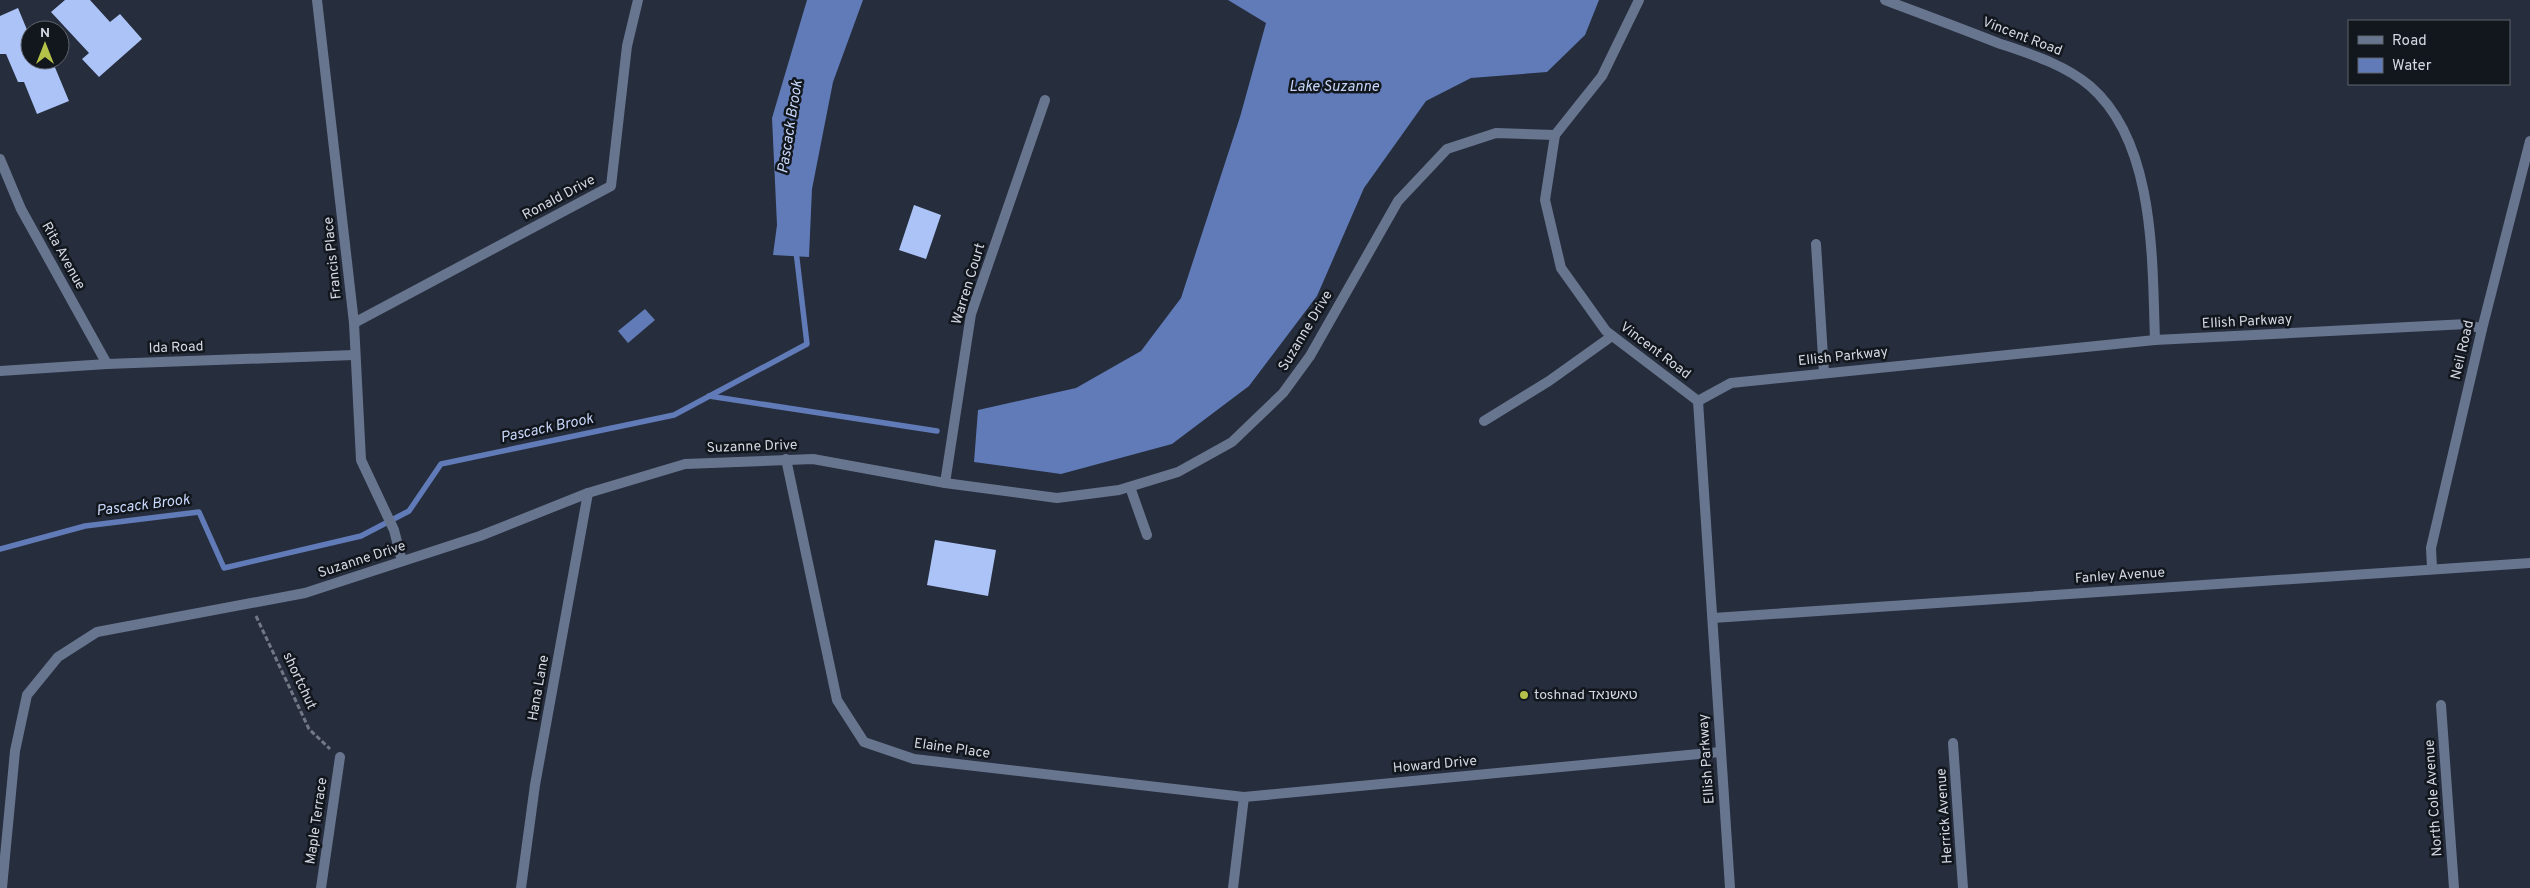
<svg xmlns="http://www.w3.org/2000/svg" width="2530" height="888" font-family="Overpass,'Noto Sans Hebrew',sans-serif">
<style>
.water{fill:#607bb7}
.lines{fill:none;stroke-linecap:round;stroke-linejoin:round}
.stream{stroke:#607bb7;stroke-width:5.5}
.building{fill:#abc3f7}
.path{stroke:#727885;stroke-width:3;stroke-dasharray:5 2.5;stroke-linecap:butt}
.lane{stroke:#68758f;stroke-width:10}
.street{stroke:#68758f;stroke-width:10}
.poi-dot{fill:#b5c24a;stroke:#12161d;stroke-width:2}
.labels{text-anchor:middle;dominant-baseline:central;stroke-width:5;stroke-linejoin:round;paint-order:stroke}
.street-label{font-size:14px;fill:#d3d8e2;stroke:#12161d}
.poi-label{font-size:14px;fill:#d3d8e2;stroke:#12161d;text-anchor:start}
.water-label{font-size:15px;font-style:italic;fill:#c8d8fb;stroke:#12161d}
</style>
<rect width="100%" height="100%" fill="#262d3c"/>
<g class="water">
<path d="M807,0H863L833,82L812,189L809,257L773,255L777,225L772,118Z"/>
<path d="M1228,0H1599L1585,35L1547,72L1471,78L1426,101L1364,188L1317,296L1249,386L1172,444L1061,474L974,462L978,410L1076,388L1141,351L1181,298L1240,117L1266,23Z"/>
<path d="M645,309L655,320L628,343L618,331Z"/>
</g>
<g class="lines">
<g class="stream">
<path d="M709,396L937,431"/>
<path d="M0,549L85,526L199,512L224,568L361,536L409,511L441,464L674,415L807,344L796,251"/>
</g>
</g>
<g class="building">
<path d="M65,0H90L110,22L120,14L142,39L99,77L82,59L89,53L51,12Z"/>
<path d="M18,8L30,37V60H49L51,66L54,65L69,101L37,114L24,82H18L6,54H0V16Z"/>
<path d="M914,205L941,215L926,259L899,250Z"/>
<path d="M935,540L996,550L988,596L927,585Z"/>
</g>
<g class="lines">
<path class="path" d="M256,616L309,729L330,749"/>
<g class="lane">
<path d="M1816,244L1824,373"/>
<path d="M1484,421L1549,381L1612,336"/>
<path d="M1130,487L1147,535"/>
</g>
<g class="street">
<path d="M317,0L354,323L361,460L394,530L402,561"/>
<path d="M1639,0L1602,76L1555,135L1545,200L1561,268L1606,331L1698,401"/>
<path d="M1885,0C1922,14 1960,28 1998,43C2030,54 2064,64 2090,86C2156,143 2152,261 2155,340"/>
<path d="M0,159L21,209L107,364"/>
<path d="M354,323L611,186L627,46L638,0"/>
<path d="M0,371L107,364L354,355"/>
<path d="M1698,401L1731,383L2155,340L2467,324L2482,329"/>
<path d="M1698,401L1730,888"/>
<path d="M786,459L837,700L864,742L914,759L1244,797"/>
<path d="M945,483L971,314L1045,100"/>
<path d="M2432,568L2431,548L2482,329L2530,141"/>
<path d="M1713,618L2530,563"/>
<path d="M2441,705L2454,888"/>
<path d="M1953,743L1963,888"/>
<path d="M2,888L15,751L27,695L58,657L97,632L305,593L480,536L588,493L685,464L813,459L945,483L1057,498L1119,490L1178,472L1232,442L1283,393L1310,356L1398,201L1447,149L1496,133L1555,135"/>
<path d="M321,888L340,757"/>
<path d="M521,888L535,785L588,493"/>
<path d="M1233,888L1244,797L1720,752"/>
</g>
</g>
<circle class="poi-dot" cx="1524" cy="695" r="5"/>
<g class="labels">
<g class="street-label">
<text transform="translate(2022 37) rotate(21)">Vincent Road</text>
<text transform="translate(559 198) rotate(-28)">Ronald Drive</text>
<text transform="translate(63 256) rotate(61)">Rita Avenue</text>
<text transform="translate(333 258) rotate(-96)">Francis Place</text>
<text transform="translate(969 284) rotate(-73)">Warren Court</text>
<text transform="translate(2247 322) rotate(-3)">Ellish Parkway</text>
<text transform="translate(1306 331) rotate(-59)">Suzanne Drive</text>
<text transform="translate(176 348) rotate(-2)">Ida Road</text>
<text transform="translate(2463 350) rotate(-77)">Neil Road</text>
<text transform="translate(1655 351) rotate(37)">Vincent Road</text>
<text transform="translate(1843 357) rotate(-6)">Ellish Parkway</text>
<text transform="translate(752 447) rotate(-2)">Suzanne Drive</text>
<text transform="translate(362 560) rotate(-18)">Suzanne Drive</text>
<text transform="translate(2120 576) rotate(-4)">Fanley Avenue</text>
<text transform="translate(299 681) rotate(65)">shortchut</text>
<text transform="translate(539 688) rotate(-80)">Hana Lane</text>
<text transform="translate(952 749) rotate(8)">Elaine Place</text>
<text transform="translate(1707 759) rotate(-94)">Ellish Parkway</text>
<text transform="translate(1435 765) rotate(-5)">Howard Drive</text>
<text transform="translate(2434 798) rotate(-94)">North Cole Avenue</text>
<text transform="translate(1945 816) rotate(-94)">Herrick Avenue</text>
<text transform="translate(317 821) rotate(-82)">Maple Terrace</text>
</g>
<g class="poi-label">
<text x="1534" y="695">toshnad טאשנאד</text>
</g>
<g class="water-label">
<text x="1334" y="87">Lake Suzanne</text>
<text transform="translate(791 127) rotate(-81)">Pascack Brook</text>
<text transform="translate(547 429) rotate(-12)">Pascack Brook</text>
<text transform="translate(143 506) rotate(-7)">Pascack Brook</text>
</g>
</g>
<rect x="2348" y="20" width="162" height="65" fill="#12161d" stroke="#5f646c"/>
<rect x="2358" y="36" width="25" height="8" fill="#68758f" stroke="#5f646c"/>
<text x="2392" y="45" font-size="15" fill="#d3d8e2">Road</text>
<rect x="2358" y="58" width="25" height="15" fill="#607bb7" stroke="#5f646c"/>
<text x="2392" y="70" font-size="15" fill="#d3d8e2">Water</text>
<g transform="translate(45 45)"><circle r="24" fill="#12161d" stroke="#5f646c"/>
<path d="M0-4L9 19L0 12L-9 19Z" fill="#b5c24a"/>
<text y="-8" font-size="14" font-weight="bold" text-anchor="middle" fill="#d3d8e2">N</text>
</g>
</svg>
